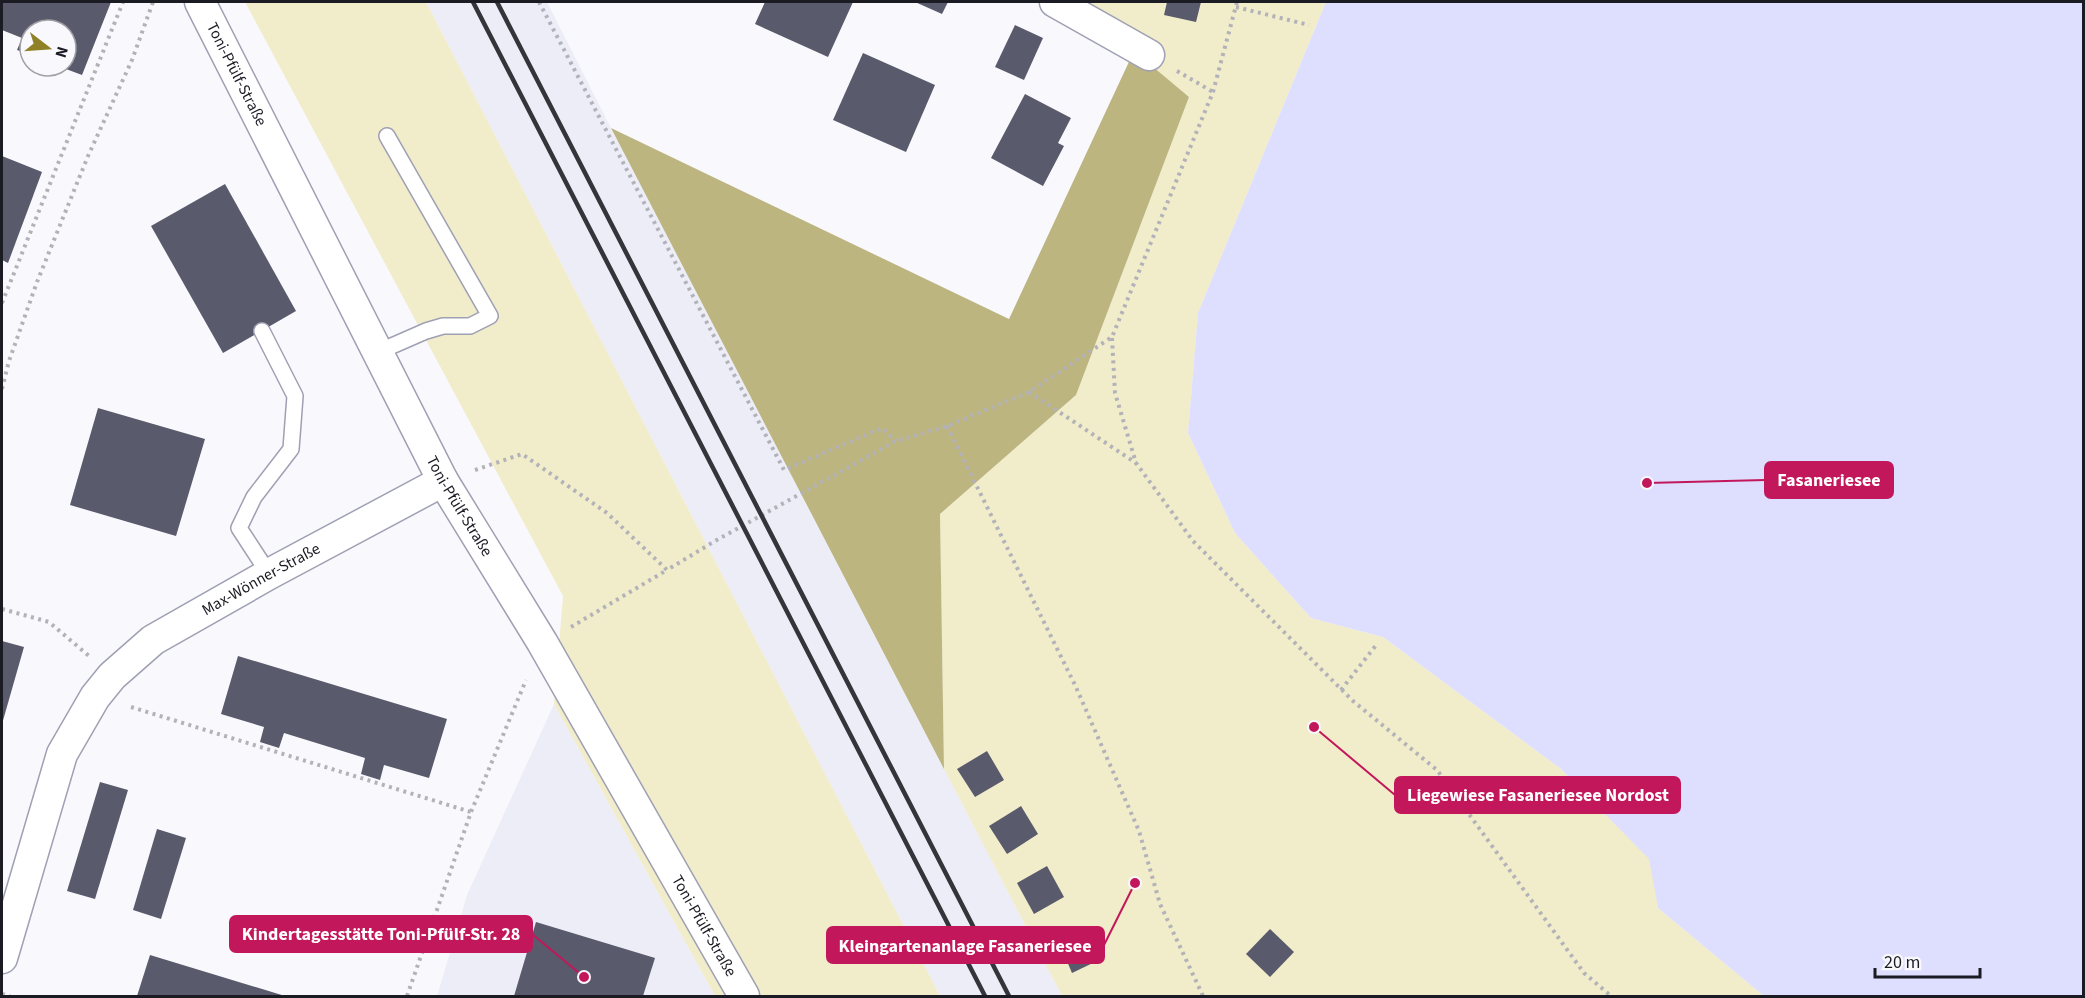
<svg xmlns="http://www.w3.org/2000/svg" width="2085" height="998" font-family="'Source Sans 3',sans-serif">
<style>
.built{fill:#ededf8}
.green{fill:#f1ecca}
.forest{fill:#bdb580}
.water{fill:#dedffe}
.building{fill:#595a6b}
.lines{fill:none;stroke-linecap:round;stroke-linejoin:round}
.service-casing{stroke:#9fa0b3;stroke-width:18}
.minor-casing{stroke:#9fa0b3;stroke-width:33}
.path{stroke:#b2b2b8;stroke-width:4;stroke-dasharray:3 4.5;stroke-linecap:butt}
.service{stroke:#fff;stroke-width:15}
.minor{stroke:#fff;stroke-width:30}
.rail{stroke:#34343b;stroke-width:4.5}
.labels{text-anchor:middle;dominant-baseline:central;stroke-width:6;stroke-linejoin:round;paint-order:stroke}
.street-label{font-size:16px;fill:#1b1b23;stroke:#f9f9fd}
.leader{fill:none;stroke:#c2185b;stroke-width:2}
.callout-dot{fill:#c2185b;stroke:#f9f9fd;stroke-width:2}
.callout{fill:#c2185b;stroke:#c2185b;stroke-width:2}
.callout-label{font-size:18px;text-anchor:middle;font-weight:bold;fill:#fff}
</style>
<rect width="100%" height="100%" fill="#f9f9fd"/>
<g class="built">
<path d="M426,2H547L611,128L1062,996H940Z"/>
<path d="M554,704L715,996H437L467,895Z"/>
</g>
<g class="green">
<path d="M245,2H426L940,996H715L554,704L563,596Z"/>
<path d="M1072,2H1326L1198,313L1188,433L1235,533L1311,618L1383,637L1561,769L1650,859L1658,908L1764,996H1062L944,769L940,514L1076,395L1189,97Z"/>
</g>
<path class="forest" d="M1134,51L1189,97L1076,395L940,514L944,769L611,128L1009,319Z"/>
<path class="water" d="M1326,2H2083V996H1764L1658,908L1649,859L1561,769L1383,637L1311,618L1235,533L1188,433L1198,313Z"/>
<g class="building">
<path d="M2,2H111L82,75L58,66H66V30H30V55L17,50L22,38L2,30Z"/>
<path d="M765,2H853L828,57L755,24Z"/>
<path d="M915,2H948L942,14Z"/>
<path d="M1167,2H1201L1196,22L1164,15Z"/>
<path d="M1015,25L1043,38L1024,80L995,67Z"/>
<path d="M863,53L935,85L906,152L833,120Z"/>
<path d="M1025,94L1071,118L1058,143L1064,146L1043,186L991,158Z"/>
<path d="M2,156L42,172L8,263L2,260Z"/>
<path d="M225,184L296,311L223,353L151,226Z"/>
<path d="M98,408L205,439L176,536L70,505Z"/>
<path d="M2,641L24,647L2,724Z"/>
<path d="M238,656L447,719L429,778L384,765L380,780L361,774L365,758L284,733L279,748L260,742L264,727L221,714Z"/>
<path d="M987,751L1004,780L975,797L957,769Z"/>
<path d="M100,782L128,790L95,899L67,891Z"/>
<path d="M1021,806L1038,834L1007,854L989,826Z"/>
<path d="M157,829L186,838L161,919L133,910Z"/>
<path d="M1047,866L1064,897L1034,914L1017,883Z"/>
<path d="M536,922L655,958L643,996H514Z"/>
<path d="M1083,929L1097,961L1072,973L1058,940Z"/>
<path d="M1270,929L1294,952L1270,977L1246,954Z"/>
<path d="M150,955L285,996H137Z"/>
</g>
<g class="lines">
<g class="service-casing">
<g id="service">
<path d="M262,331L295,396L291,449L254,497L239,528L269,574"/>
<path d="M378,352L426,331L443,326H470L490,316L387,136"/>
</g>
</g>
<g class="minor-casing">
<g id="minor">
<path id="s1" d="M200,2L443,481L542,642L744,996"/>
<path d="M1055,2L1149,55"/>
<path id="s2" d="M2,958L62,754L95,697L112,676L153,640L269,574L443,481"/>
</g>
</g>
<g class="path">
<path d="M539,2L784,470L882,428L896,441"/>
<path d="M1236,7L1309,25"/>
<path d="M1177,71L1213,92"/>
<path d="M2,303L123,2"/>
<path d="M1112,338L1115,393L1136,463L1193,541L1353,701L1437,770L1584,973L1611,996"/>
<path d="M2,389L9,361L37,282L88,156L132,60L153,2"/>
<path d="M1029,392L1136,463"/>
<path d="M947,426L1075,685L1139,831L1160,904L1203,996"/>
<path d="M475,470L522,454L607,513L667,570L715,541L896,441L947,426L1029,392L1112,337L1213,92L1237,2"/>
<path d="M2,609L49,622L89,656"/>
<path d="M571,627L667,570"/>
<path d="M1341,690L1377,644"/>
<path d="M131,707L471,812"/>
<path d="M2,994L10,996"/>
<path d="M407,996L471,812L526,680"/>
</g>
<use href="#service" class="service"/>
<use href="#minor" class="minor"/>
<g class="rail">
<path d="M473,2L985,996"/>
<path d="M497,2L1009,996"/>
</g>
</g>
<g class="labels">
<g class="street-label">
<text stroke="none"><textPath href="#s1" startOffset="81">Toni-Pfülf-Straße</textPath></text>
<text stroke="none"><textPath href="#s1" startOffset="567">Toni-Pfülf-Straße</textPath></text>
<text stroke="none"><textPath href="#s2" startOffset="484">Max-Wönner-Straße</textPath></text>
<text stroke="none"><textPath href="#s1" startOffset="1053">Toni-Pfülf-Straße</textPath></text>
</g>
</g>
<path class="leader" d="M1647 483L1765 480M1314 727L1395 795M584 977L532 934M1135 883L1104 945"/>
<g class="callout-dot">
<circle cx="1647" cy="483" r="6"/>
<circle cx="1314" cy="727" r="6"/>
<circle cx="584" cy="977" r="6"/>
<circle cx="1135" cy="883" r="6"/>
</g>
<g class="callout">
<rect x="1765" y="462" width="128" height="36" rx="6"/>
<rect x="1395" y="777" width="285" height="36" rx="6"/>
<rect x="230" y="916" width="302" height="36" rx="6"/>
<rect x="827" y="927" width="277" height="36" rx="6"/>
</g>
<g class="callout-label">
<text x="1829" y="486">Fasaneriesee</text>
<text x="1538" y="801">Liegewiese Fasaneriesee Nordost</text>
<text x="381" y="940">Kindertagesstätte Toni-Pfülf-Str. 28</text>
<text x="965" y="952">Kleingartenanlage Fasaneriesee</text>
</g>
<rect width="2085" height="998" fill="none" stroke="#1b1b23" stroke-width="6"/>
<g transform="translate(48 48) rotate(107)"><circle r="28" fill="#f9f9fd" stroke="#a0a0a6" stroke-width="1.5"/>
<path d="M0-4.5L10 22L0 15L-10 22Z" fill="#8f8128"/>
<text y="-9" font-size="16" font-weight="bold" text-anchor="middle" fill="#1b1b23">N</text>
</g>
<path d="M1875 968v9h105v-9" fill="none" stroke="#1b1b23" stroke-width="3"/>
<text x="1884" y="968" font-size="18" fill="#1b1b23" stroke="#f9f9fd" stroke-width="4.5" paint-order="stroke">20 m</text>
</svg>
